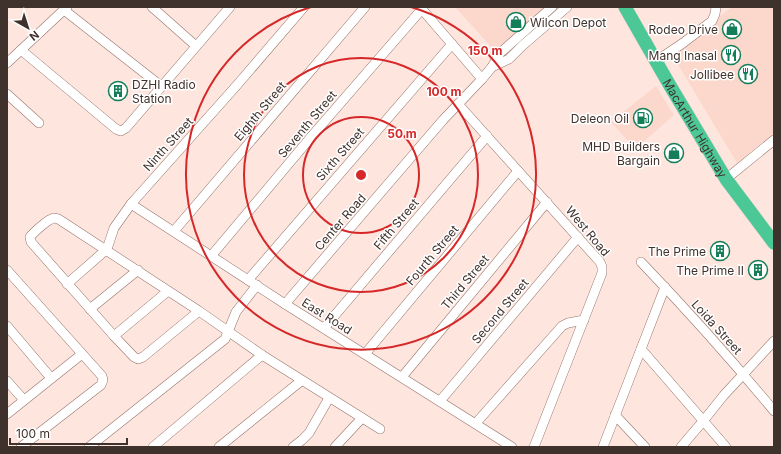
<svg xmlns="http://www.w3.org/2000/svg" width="781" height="454" font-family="Inter,sans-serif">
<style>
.built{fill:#fcd7cb}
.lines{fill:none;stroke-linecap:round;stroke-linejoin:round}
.minor-casing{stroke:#957368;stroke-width:10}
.highway-casing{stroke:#d1cecc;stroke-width:14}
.minor{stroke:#fff;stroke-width:9}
.highway{stroke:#4cc896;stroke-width:13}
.ring{fill:none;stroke:#d62828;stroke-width:2}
.labels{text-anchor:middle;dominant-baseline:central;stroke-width:3;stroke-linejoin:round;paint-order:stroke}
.poi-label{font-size:12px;fill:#3f312c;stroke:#fff;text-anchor:end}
.street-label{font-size:12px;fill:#3f312c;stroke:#fff}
.centre{fill:#d62828;stroke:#fff;stroke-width:2}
.ring-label{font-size:12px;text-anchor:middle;font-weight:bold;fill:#d62828;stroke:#fff;stroke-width:3;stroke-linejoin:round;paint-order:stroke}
</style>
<rect width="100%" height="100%" fill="#fee6df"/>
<g class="built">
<path d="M455,7H547L514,36L494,50Z"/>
<path d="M732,7H774V133L737,163L671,53Z"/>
<path d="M656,86L674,115L635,149L611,122Z"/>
</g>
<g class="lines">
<g class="minor-casing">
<g id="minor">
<path d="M152,7L196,46"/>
<path d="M420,7L482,79"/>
<path d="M64,10L161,86"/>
<path d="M21,50L116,129L121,131L126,128L230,7"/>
<path d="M655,62L683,43L712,21L715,14L716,7"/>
<path d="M7,63L67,7"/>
<path d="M492,67L500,53L552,7"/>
<path d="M7,94L39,123"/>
<path d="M458,104L600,262L602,267V273L534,447"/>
<path d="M726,179L774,140"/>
<path d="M131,204L285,304L512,447"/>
<path d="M174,231L365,7"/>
<path d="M212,255L311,137L422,9"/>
<path d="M641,262C687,310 731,359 774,411"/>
<path d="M7,270L102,376L103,380L101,385L21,447"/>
<path d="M248,280L452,44"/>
<path d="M67,284L107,249L114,228L131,204L237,85L304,7"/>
<path d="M285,304L443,120L482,79L492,67L509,59L522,46L567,7"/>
<path d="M90,309L138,270"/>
<path d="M199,311L143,357L138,359L134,357L114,336L31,242L30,237C33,233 48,219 54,218C55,218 59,219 60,220L199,311L262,355L380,429"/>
<path d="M7,326L51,378"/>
<path d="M324,328L487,136"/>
<path d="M114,336L168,291"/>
<path d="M641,349L726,447"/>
<path d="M365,354L518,171"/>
<path d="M402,377L547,202"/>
<path d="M7,381L24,400"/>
<path d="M440,401L578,237"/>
<path d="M7,414L82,354"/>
<path d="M615,415L645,447"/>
<path d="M476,423L562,326L568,323L584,320"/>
<path d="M89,447L220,343L225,339L236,312L257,285"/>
<path d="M153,447L262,355"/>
<path d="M219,447L301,381"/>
<path d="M293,447L302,440L309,433L329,398"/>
<path d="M335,447L362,418"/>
<path d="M603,447L641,349L665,287"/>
<path d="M681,447L704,420L724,395L774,341"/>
</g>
</g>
<g class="highway-casing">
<g id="highway">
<path id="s1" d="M625,7L669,84L726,179L774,243"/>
</g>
</g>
<use href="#minor" class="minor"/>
<use href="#highway" class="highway"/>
</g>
<g class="ring">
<circle cx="361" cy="175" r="58"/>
<circle cx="361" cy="175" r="117"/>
<path d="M411 7A175 175 0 1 1 311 7"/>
</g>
<defs>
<g id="shop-ring" transform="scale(1)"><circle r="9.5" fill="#fff" stroke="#147e59" stroke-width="1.5"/><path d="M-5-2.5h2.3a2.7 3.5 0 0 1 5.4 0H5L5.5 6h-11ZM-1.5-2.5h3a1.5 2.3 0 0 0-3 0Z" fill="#147e59"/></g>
<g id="restaurant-ring" transform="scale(1)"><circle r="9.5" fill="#fff" stroke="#147e59" stroke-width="1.5"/><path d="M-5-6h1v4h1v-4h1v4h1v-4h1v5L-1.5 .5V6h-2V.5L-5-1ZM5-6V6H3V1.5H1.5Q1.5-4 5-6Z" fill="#147e59"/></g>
<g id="building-ring" transform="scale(1)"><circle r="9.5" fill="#fff" stroke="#147e59" stroke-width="1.5"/><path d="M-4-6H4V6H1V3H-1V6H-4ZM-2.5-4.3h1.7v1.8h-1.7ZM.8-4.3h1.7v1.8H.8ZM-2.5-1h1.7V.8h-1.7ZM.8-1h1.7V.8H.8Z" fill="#147e59"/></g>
<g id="fuel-ring" transform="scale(1)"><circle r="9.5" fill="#fff" stroke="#147e59" stroke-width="1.5"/><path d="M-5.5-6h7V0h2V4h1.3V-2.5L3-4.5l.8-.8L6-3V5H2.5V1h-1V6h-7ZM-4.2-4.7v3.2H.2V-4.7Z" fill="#147e59"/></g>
</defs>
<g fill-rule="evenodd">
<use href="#shop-ring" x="516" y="22"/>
<use href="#shop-ring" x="732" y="29"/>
<use href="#restaurant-ring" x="731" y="55"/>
<use href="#restaurant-ring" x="748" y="74"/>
<use href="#building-ring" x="118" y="91"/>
<use href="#fuel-ring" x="643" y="118"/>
<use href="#shop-ring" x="674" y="153"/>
<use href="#building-ring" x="720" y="251"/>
<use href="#building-ring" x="758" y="270"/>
</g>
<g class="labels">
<g class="poi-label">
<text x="530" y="22" text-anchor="start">Wilcon Depot</text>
<text x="718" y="29">Rodeo Drive</text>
<text x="717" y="55">Mang Inasal</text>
<text x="734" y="74">Jollibee</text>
<text x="132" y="84" text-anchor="start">DZHI Radio<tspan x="132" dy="14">Station</tspan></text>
<text x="629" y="118">Deleon Oil</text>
<text x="660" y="146">MHD Builders<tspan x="660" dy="14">Bargain</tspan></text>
<text x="706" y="251">The Prime</text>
<text x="744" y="270">The Prime II</text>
</g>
<g class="street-label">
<text transform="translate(260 111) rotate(-50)">Eighth Street</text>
<text transform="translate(307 124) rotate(-50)">Seventh Street</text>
<text stroke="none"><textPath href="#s1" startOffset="140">MacArthur Highway</textPath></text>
<text transform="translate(168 144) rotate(-48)">Ninth Street</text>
<text transform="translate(340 154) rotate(-49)">Sixth Street</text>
<text transform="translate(340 222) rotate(-49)">Center Road</text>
<text transform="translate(396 224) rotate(-50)">Fifth Street</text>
<text transform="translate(588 231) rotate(50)">West Road</text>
<text transform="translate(432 255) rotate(-50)">Fourth Street</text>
<text transform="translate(465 282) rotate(-50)">Third Street</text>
<text transform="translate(500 311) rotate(-50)">Second Street</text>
<text transform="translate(327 316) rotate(32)">East Road</text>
<text transform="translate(717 327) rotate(48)">Loida Street</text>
</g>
</g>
<circle cx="361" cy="175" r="6" class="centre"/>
<g class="ring-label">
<text x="485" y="55">150 m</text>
<text x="444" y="96">100 m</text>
<text x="402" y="138">50 m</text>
</g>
<rect width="781" height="454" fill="none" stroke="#3f312c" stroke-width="16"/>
<g transform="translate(28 28) rotate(141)" stroke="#ffffff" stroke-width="3" paint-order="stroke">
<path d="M0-3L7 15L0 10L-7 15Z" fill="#3f312c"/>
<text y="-6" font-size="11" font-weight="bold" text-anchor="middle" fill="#3f312c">N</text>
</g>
<path d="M10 438v6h117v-6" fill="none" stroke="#3f312c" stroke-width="2"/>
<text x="16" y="438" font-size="12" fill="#3f312c" stroke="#ffffff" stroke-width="3" paint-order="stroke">100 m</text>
</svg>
